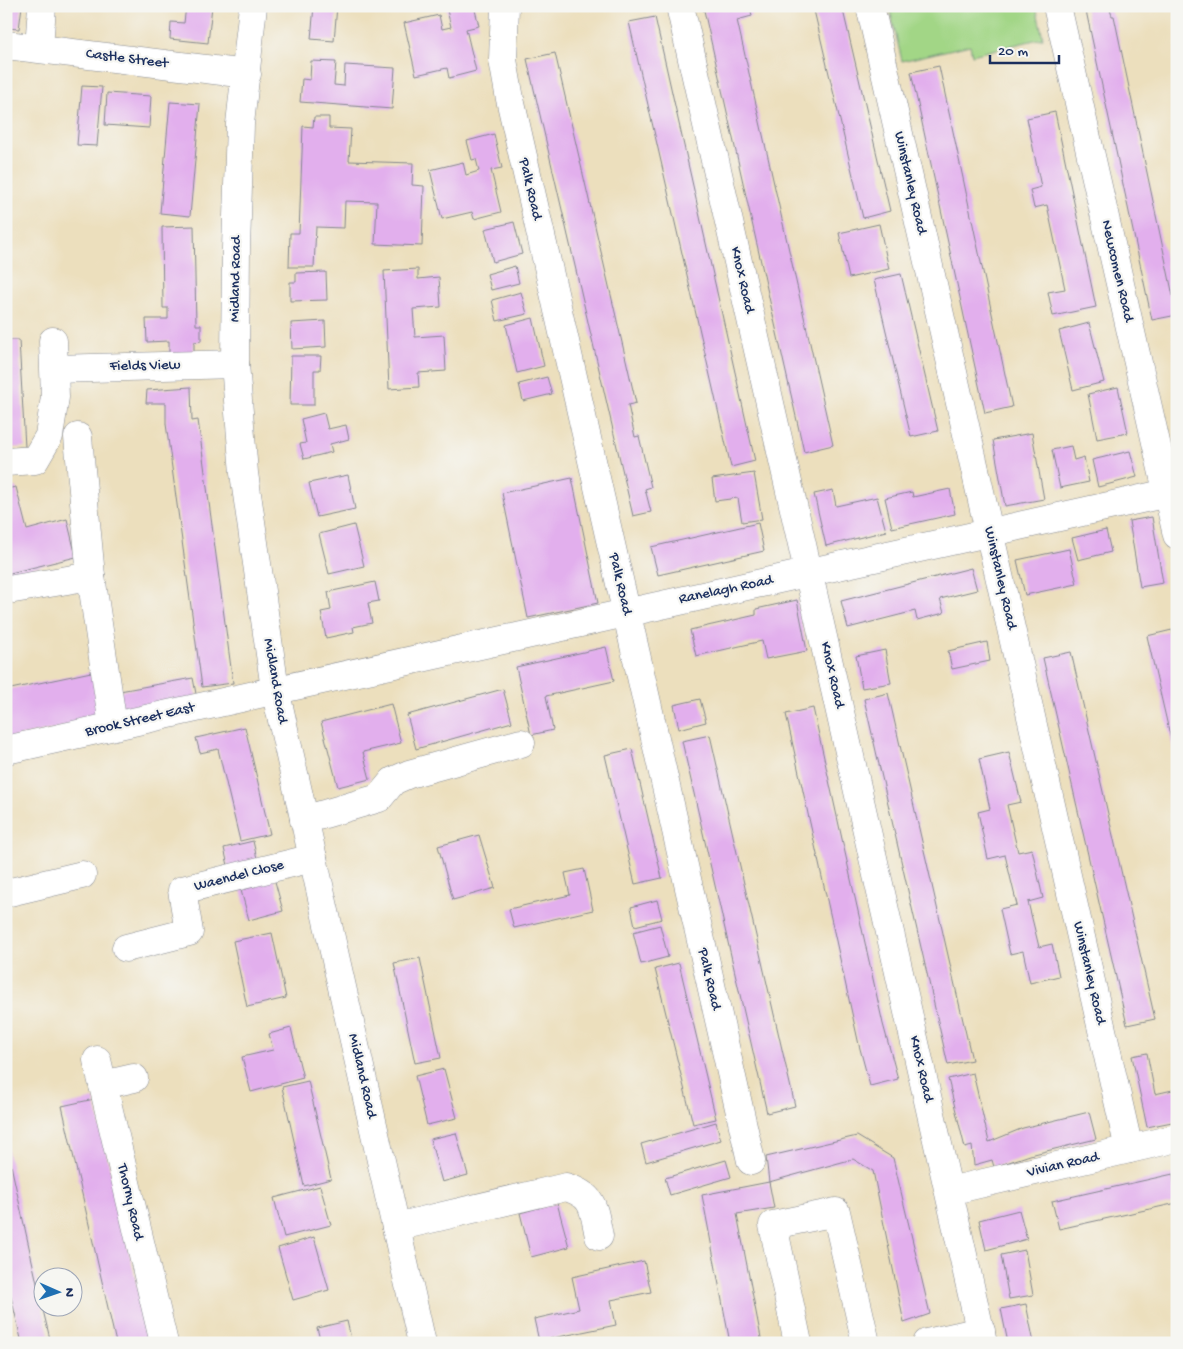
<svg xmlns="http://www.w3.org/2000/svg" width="1183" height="1349" font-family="'Gochi Hand',sans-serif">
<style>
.green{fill:#a2d686;stroke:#5e8272}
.building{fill:#e2afed}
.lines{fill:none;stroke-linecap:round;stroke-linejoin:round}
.minor-casing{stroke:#84878e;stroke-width:29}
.major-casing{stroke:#84878e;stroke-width:29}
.minor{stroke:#fff;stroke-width:28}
.major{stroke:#fff;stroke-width:28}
.labels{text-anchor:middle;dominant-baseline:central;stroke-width:4.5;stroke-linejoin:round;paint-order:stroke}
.street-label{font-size:15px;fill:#1b2f5e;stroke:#f6f6f2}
</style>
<rect width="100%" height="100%" fill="#f6f6f2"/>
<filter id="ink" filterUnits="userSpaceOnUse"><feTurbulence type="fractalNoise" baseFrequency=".02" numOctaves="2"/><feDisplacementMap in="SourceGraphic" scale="10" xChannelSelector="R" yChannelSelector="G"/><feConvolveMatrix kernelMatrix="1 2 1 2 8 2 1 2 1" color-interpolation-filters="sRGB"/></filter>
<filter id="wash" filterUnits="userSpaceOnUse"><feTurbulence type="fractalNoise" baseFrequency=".0096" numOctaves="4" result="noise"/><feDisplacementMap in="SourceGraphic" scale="20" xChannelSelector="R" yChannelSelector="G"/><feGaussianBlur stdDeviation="1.12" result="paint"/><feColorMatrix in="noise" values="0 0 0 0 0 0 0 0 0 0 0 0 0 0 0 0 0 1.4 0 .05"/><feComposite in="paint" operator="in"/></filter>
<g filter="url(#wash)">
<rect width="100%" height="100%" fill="#ecdfbd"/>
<path class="green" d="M889,6H1036L1043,38L972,55L970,45L902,61Z"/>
<g id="blocks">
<g class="building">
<path d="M6,6H22L19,29L6,28Z"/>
<path d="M186,6H212L208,43L170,39L171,22L184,23Z"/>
<path d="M314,6H337L334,41L311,39Z"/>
<path d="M446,6H474L479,26L466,29L476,71L449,78L447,68L416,75L404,23L439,15L442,29L451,27Z"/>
<path d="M703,6H750L752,16L737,20L833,445L804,452Z"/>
<path d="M813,6H842L890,211L863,218Z"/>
<path d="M1085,6H1109L1112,16H1114L1177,315L1152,320Z"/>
<path d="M655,17L755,461L731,467L629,22Z"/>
<path d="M555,53L636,403L628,405L635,437L639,436L651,487L645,489L651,512L633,516L527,59Z"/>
<path d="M311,61L336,62L334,85L344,86L345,65L395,68L392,109L300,102L302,79L310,80Z"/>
<path d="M939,66L1012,407L985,413L911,72Z"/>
<path d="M82,86L102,87L97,146L77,145Z"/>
<path d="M107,93L151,96L149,128L105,125Z"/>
<path d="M170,102L200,104L190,216L160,213Z"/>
<path d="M1055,112L1096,307L1053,316L1048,292L1065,289L1047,205L1034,208L1030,190L1041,187L1027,118Z"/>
<path d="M314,117H329V128L351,129L349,161L413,163L412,185L424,186L422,246L375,244L377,202L345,201L344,228L316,227L314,267H289L290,233H299L303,126L313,127Z"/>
<path d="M494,134L502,168L491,170L501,212L474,219L472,212L442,219L430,170L463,162L466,175L479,171L476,159L472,160L467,141Z"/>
<path d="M514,222L522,254L493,262L485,229Z"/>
<path d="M879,224L889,269L849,278L839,233Z"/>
<path d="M194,226L196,325H201V341L194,342V359H169V341L147,342L146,319H168V308H163L162,227Z"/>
<path d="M515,266L519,283L491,290L487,274Z"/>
<path d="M418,269V279L439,277L441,307L413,309L415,337L444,335L446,371L418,373L419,387L389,389L384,271Z"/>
<path d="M326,272L327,300L290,301V282H296V273Z"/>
<path d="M901,274L938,431L911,437L874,280Z"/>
<path d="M521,292L527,314L497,321L492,300Z"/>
<path d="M533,318L544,366L517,373L506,325Z"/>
<path d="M325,321L326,347L292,349L291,323Z"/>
<path d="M1089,323L1104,382L1073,390L1059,331Z"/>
<path d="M6,340H19L25,447L6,448Z"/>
<path d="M291,356H321L320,370H314V405H290Z"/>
<path d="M547,377L552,394L523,401L519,384Z"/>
<path d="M191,387L192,421L198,420L233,683L202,687L166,424V403H146L147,390Z"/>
<path d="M1118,387L1128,433L1097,439L1088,394Z"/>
<path d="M324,413L328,429L346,425L349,439L330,444L332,452L304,459L300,444L306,443L301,419Z"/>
<path d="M1032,433L1044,499L1005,506L993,440Z"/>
<path d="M1071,446L1074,460L1084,457L1089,482L1060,488L1052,450Z"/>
<path d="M1130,451L1137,477L1098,487L1092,460Z"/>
<path d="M754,473L762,519L742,522L738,498L715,501L712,479Z"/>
<path d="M348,475L355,509L317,517L309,483Z"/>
<path d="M572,478L598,603L528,618L502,493Z"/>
<path d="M16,487L27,530L67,519L76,557L6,574V489Z"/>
<path d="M950,489L955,514L892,528L885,498L912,492L913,497Z"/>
<path d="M833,490L836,506L877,497L886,531L826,546L814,494Z"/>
<path d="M1152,517L1163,583L1140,587L1129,521Z"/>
<path d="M758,523L764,551L658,575L651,547Z"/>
<path d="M354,525L364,566L329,574L319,534Z"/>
<path d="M1106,530L1111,552L1078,560L1072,538Z"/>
<path d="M1069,549L1077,584L1025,595L1017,560Z"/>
<path d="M971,568L977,590L940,599L944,613L917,620L915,611L848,628L841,601Z"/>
<path d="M375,582L379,601L368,603L372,623L353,627L354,632L326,638L321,612L331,610L328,592Z"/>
<path d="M797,600L807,651L766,659L762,641L696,656L690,630L756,615V609Z"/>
<path d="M1172,630L1177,651L1176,761L1147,636Z"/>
<path d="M987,642L990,661L952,669L948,651Z"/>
<path d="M606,647L614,681L546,696L553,730L531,735L516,667Z"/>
<path d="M885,650L891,683L862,688L856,656Z"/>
<path d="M1071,652L1155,1019L1127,1025L1043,658Z"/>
<path d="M91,672L102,719L6,739V690Z"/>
<path d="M193,678L197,699L117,714L114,692Z"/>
<path d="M503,689L512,722L416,749L407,715Z"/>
<path d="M888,693L972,1060L948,1065L864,699Z"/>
<path d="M700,699L706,722L679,729L674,705Z"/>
<path d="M391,704L401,743L363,752L370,779L338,787L321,722Z"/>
<path d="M813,708L883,1024L898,1079L870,1086L859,1045L786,714Z"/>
<path d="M245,727L270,834L240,841L218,749L200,753L196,738Z"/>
<path d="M710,735L795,1106L767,1113L682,741Z"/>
<path d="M632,749L662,878L635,884L605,755Z"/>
<path d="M1009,752L1021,802L1007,805L1018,852L1032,849L1043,898L1028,902L1039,947L1052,944L1059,976L1030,983L1023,951L1010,954L1000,909L1017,905L1005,855L988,859L978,812L990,809L979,759Z"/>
<path d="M479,835L495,888L453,900L438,846Z"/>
<path d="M253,841L258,863L229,870L224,848Z"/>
<path d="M584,869L593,910L514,928L509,909L570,895L565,873Z"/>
<path d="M273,874L283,911L249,920L239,883Z"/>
<path d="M657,900L662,919L635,926L631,907Z"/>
<path d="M660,925L668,957L641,964L633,932Z"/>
<path d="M272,933L286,998L247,1007L233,941Z"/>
<path d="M420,958L441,1058L415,1063L394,963Z"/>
<path d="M679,963L716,1119L693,1124L655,969Z"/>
<path d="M291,1028L303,1078L251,1092L242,1057L273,1050L269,1034Z"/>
<path d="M1147,1053L1155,1094L1177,1089V1121L1147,1127L1132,1056Z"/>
<path d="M444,1069L457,1118L427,1125L415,1076Z"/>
<path d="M973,1073L989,1142L1023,1128L1089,1112L1096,1139L1030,1155L994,1167L992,1160L974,1165L972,1146L965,1148L948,1079Z"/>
<path d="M308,1081L331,1179L304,1186L282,1087Z"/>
<path d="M94,1099L150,1343H116L62,1106Z"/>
<path d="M716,1122L721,1140L646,1162L641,1144Z"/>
<path d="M456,1133L468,1175L442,1182L430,1139Z"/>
<path d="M857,1136L893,1158L930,1314L904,1323L873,1171L853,1159L769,1182L766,1157Z"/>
<path d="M7,1147L42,1306L51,1343H22L6,1276Z"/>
<path d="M726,1160L731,1177L670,1195L665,1178Z"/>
<path d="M1173,1174L1177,1203L1059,1229L1052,1201Z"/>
<path d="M769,1182L774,1208L737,1214L762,1343H730L702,1195Z"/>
<path d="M320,1186L331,1225L284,1237L274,1198Z"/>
<path d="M557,1203L569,1247L531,1257L520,1213Z"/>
<path d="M1019,1210L1027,1239L986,1250L979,1220Z"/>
<path d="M314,1237L329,1290L293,1300L278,1248Z"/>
<path d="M1025,1250L1033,1295L1009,1299L1001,1255Z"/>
<path d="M644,1261L651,1292L611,1300L616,1325L539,1341L534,1319L579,1309L572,1277Z"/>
<path d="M1026,1304L1034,1343H1008L1001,1309Z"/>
<path d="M347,1321L352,1343H321L317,1328Z"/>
</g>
</g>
</g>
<g filter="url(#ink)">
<use href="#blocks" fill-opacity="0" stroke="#84878e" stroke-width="1"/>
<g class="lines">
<g class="minor-casing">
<g id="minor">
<path d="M505,6L503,60L510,99L751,1161"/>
<path d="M680,6L983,1343"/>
<path d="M870,6L1129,1149"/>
<path d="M1057,6L1177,535"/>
<path d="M6,45L247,74"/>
<path d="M39,48L42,6"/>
<path d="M55,369L235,364"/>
<path d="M78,437L91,576L113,726"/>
<path d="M6,462L35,460L49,436L55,397L53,341"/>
<path d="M14,589L91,576"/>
<path d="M6,750L1177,491"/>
<path d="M304,820L379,798L393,781L409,774L521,743"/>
<path d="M6,893L82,875"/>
<path d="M126,948L189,932L182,890L313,858"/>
<path d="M97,1060L164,1343"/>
<path d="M103,1085L134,1078"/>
<path d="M949,1191L1177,1138"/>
<path d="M396,1227L566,1187C595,1196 593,1208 599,1236"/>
<path d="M798,1343L773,1225L836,1212L866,1343"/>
<path d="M927,1343L981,1331"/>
</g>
</g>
<g class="major-casing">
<path id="major" d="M253,6L240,124L236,248L235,364L244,473L275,689L422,1343"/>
</g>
<use href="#minor" class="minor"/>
<use href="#major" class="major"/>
</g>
</g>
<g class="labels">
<g class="street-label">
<text transform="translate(127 59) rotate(7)">Castle Street</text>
<text transform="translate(910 183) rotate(77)">Winstanley Road</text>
<text transform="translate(530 189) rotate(77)">Palk Road</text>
<text transform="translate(1117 271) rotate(77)">Newcomen Road</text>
<text transform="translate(236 279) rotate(-89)">Midland Road</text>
<text transform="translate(742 280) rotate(77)">Knox Road</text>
<text transform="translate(145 366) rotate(-1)">Fields View</text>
<text transform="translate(1000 578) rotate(77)">Winstanley Road</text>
<text transform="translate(620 584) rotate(77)">Palk Road</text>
<text transform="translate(726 590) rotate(-12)">Ranelagh Road</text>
<text transform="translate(832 675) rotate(77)">Knox Road</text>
<text transform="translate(275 681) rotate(80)">Midland Road</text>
<text transform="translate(140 720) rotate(-13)">Brook Street East</text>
<text transform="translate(239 876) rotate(-14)">Waendel Close</text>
<text transform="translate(1089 973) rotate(77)">Winstanley Road</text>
<text transform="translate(709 979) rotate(77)">Palk Road</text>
<text transform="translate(921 1069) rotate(77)">Knox Road</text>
<text transform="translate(362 1076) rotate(77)">Midland Road</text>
<text transform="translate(1063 1165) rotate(-13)">Vivian Road</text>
<text transform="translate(130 1202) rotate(77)">Thorny Road</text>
</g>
</g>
<rect width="1183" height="1349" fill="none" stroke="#f6f6f2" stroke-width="25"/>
<g transform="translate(58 1292) rotate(92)"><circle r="24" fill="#f6f6f2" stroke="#9ea6b7"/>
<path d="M0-4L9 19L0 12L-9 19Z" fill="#1f6fb2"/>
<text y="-8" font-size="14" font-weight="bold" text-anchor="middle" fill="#1b2f5e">N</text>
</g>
<path d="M990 55v8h69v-8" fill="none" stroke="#1b2f5e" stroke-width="2.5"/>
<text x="998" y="55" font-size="15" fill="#1b2f5e" stroke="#f6f6f2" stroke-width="4" paint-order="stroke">20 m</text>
</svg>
